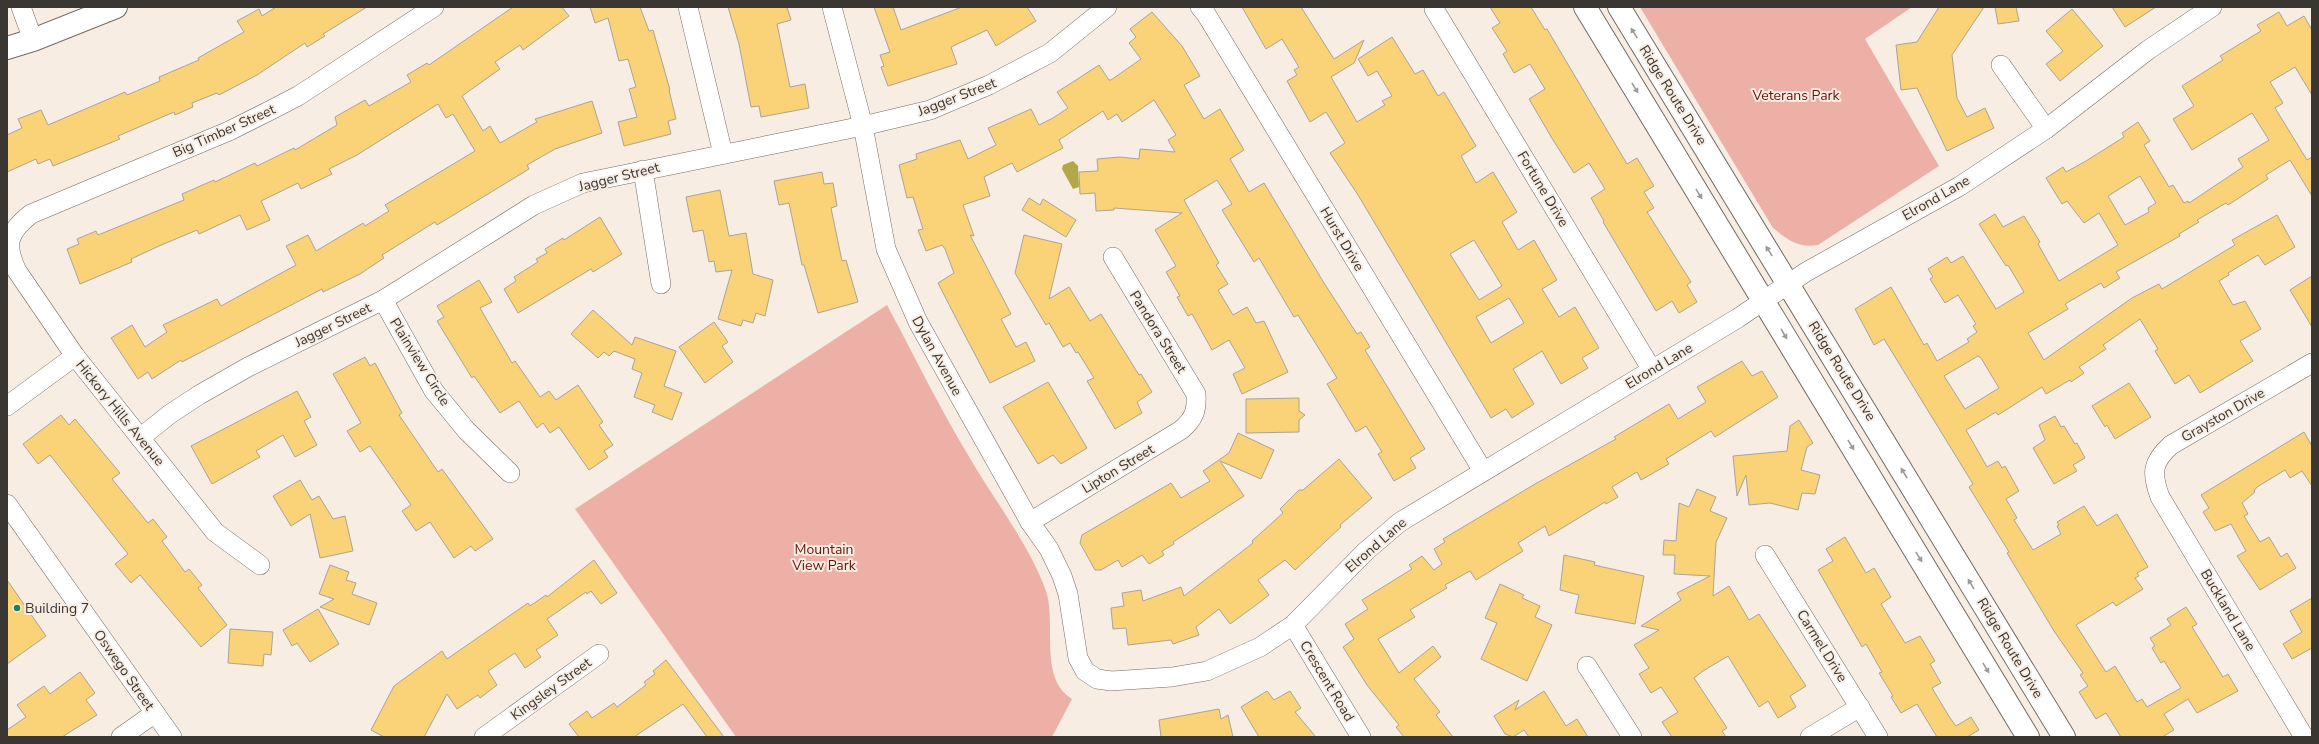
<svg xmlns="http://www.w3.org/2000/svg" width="2319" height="744" font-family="'Nunito Sans',sans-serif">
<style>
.green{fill:#ecb0a6}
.water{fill:#b1a848}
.building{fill:#fad277;stroke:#aaa498;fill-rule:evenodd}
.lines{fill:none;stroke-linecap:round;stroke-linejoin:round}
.street-casing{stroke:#746b62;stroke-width:20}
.secondary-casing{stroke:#746b62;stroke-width:24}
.street{stroke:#fff;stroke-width:19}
.secondary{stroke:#fff;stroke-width:22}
.oneway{fill:#9c9a98}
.poi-dot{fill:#228057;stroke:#f8ede3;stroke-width:1.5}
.labels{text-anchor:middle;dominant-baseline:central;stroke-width:4;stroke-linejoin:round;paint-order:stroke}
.street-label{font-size:14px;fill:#3a3632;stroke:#f8ede3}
.park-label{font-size:14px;fill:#68140c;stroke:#f8ede3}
.poi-label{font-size:14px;fill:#3a3632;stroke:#f8ede3;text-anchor:start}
</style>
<rect width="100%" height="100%" fill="#f8ede3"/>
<g class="green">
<path d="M1640,7H1912L1865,39L1939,166L1818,245C1798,248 1788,240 1773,228Z"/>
<path d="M887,305C915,357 940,409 971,460C995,501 1030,546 1046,591C1057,625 1038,677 1072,699L1052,737H736L575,509Z"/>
</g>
<path class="water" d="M1073,161L1078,166L1079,187L1073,189L1062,169L1063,165Z"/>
<g class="building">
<path d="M276,7H367L323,34L325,36L307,47L305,43L257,75L219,95L217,93L192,103L193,107L175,115L174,112L118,136L120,139L53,166L50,159L38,164L36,159L7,172V135L22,128L18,119L41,110L48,125L125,92L127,95L160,81L159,77L199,60L198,58L244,32L237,21L259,9L262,16Z"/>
<path d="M513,7H562L569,16L523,50L520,45L495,62L500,69L462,96L483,131L490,126L500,143L537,122L535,119L592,101L602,133L555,149L527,165L529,169L437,225L435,222L382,255L384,258L360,274L323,292L322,289L182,362L181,360L152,379L148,372L138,379L111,338L132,325L145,347L167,332L163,325L217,299L221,306L296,265L286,246L308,235L316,251L363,223L365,226L389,211L385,205L475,151L453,114L446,118L438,104L357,155L329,169L332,174L301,189L298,183L261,201L270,220L247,230L240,215L199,234L197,230L159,246L131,259L132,262L80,284L67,249L79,244L77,239L96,231L98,235L184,200L182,194L214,180L215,182L255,163L257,166L294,148L295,150L337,125L335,117L365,100L369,106L411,82L407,75L427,63L429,65Z"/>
<path d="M590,7H640L649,31L653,30L670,90H669L676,119L668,121L671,134L624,146L618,122L637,117L629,89L636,87L628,59L619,61L608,18L595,23Z"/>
<path d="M728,7H787L791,20L777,24L790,87L805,84L809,108L761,117L759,106L751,107L739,44Z"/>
<path d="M874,7H893L901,30L962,7H1027L1036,21L996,46L987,30L951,47L957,64L888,86L881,67L884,66L880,55L890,52Z"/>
<path d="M1242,7H1301L1334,59L1364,40L1354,63L1331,77L1357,122L1385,105L1382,101L1392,96L1377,71L1368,76L1358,59L1392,37L1415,74L1423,70L1438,96L1444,92L1476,146L1461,156L1476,183L1493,172L1517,212L1502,222L1518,250L1534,240L1557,280L1542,289L1559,317L1575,307L1599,348L1582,358L1588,368L1561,384L1542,351L1513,369L1534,404L1512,418L1506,409L1491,418L1358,195L1330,153L1345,143L1326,112L1310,122L1287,81L1297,75L1294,70L1299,67L1282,39L1266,49ZM1474,240L1502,286L1479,300L1450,254ZM1509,298L1524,323L1491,343L1476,317Z"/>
<path d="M1490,7H1531L1545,30L1547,29L1627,164L1637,158L1654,186L1644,192L1654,208L1647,212L1691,282L1687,285L1697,302L1679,313L1672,301L1656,311L1603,222L1604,221L1591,198L1605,189L1589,163L1574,173L1553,140L1529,99L1545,89L1530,64L1514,73L1503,54L1507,51L1492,28L1500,23Z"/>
<path d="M1939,7H1984L1952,55L1957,98L1967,117L1985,108L1994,128L1947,151L1917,88L1901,90L1896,45L1917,42Z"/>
<path d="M1995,7H2016L2019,21L1998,24Z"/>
<path d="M2112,7H2156L2125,27Z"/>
<path d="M2072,9L2103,46L2060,81L2046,64L2063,51L2046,31Z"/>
<path d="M1152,12L1182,46L1200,76L1184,85L1204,119L1220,109L1244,150L1230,159L1249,192L1264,183L1324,283L1357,334L1361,332L1370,347L1365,350L1425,449L1410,458L1416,468L1394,481L1378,454L1382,452L1366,426L1356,432L1327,384L1337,378L1298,315L1294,317L1259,258L1254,262L1222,210L1232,204L1217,180L1184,200L1219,263L1216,265L1228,284L1218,290L1233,315L1247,307L1256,323L1264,321L1288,372L1242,394L1233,374L1245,368L1229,340L1212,350L1192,314L1188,316L1177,297L1180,296L1166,272L1176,266L1155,230L1182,213L1114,208V210L1096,211L1095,193L1080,194L1079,172L1098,171L1097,159L1120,157L1139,159L1140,149L1175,152L1168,140L1176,135L1154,100L1122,122L1117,114L1108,120L1103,111L1059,140L1063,148L1017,172L1012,163L984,177L990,196L963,205L974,236L970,235L1011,314L1001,319L1016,347L1026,342L1035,361L990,383L959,324L938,283L954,273L945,249L942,245L926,251L918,230L923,229L913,197L907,198L899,165L917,159L916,154L960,140L968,159L996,145L988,128L1031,109L1039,125L1053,118L1068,108L1057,92L1076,80L1099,65L1109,80H1111L1141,59L1129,43L1136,37L1130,29Z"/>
<path d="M2279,12L2287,26L2304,16L2312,30V95L2295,67L2270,82L2283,103L2275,108L2307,160L2312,157V196L2290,160L2266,175L2268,179L2228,205L2226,203L2197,220L2199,222L2179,234L2180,236L2116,272L2120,278L2104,288L2101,283L2065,304L2068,309L2028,333L2044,360L2132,298L2159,284L2162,289L2235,245L2232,240L2277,215L2295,247L2265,265L2258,255L2228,273L2229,275L2219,281L2233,305L2245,301L2261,329L2240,341L2253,361L2200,393L2189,375L2175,384L2155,351L2158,349L2140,319L2103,345L2106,349L2079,367L2084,373L2071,382L2070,380L2046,394L2042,387L1998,415L1996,412L1966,430L1987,467L1998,461L2002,468L2005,466L2019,491L2006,499L2017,518L2014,520L2033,550L2061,534L2057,526L2059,525L2057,522L2084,506L2097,526L2117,514L2148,567L2137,573L2139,576L2135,578L2143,589L2116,606L2113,602L2076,625L2106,672L2115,666L2137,702L2142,699L2147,707L2181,688L2164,661L2161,663L2152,648L2155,646L2150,638L2171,625L2167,619L2186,607L2197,624L2192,627L2223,677L2228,674L2238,691L2197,713L2188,699L2164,714L2174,730L2162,737H2121L2106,713L2096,719L2079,692L2088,686L2080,675L2083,673L2054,631L2007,553L2009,552L1969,487L1973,484L1884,339L1874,345L1855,309L1891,287L1924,345L1927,343L1937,361L1969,342L1967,339L1977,332L1973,326L1976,324L1958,295L1945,303L1930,279L1933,277L1928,269L1947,257L1951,263L1963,256L1996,309L2024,292L2008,265L2006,266L1979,224L1995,214L2003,227L2024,216L2040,242L2038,244L2059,281L2118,245L2099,213L2084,223L2067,201L2062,204L2046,178L2063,167L2066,172L2086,161L2124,137L2122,133L2138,122L2150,141L2144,145L2169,187L2173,185L2184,203L2188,201L2189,203L2243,167L2238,159L2269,140L2252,113L2192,150L2173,119L2194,106L2182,86L2223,60L2220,56L2261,31L2257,25ZM2140,176L2156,203L2148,208L2149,212L2125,225L2108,196ZM1978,356L1981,358L1999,388L1965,409L1944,376Z"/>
<path d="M822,172L824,184L833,183L837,206L831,208L842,261L846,260L858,302L818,313L804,265H802L789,203L779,205L774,181Z"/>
<path d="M720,190L729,236L746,233L753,274L773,280L765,316L756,313L753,323L743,320L741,326L718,319L732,270L716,272L714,261L709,262L703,230L693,232L686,197Z"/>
<path d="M1029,198L1040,205L1043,199L1076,220L1066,237L1022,210Z"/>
<path d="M600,217L622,254L593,272L591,269L518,313L504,289L516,281L514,277L538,262L536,259L547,253L545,249L563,238L564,240Z"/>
<path d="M1024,235L1062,244L1049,299L1069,287L1090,321L1101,314L1139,375L1141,374L1152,392L1137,402L1142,413L1115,429L1087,381L1094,378L1078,352L1076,353L1070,343L1063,347L1049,323L1046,325L1015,273Z"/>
<path d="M2312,276V327L2290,290Z"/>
<path d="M479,280L492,302L480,308L512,363L515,361L540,397L549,391L556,400L578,385L603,422L599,425L613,445L604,451L608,457L589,470L559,427L550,433L543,423L537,428L519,401L500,413L474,376L472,378L437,321L444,317L437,306Z"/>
<path d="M593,310L632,345L635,337L676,351L664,386L682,393L672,420L652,412L655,405L634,397L642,373L632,369L635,359L614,351L609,356L604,352L598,358L571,334Z"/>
<path d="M714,322L728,342L722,346L733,362L705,383L679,347Z"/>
<path d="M365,357L370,366L375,363L402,413L399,415L438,472L442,469L493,539L475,551L471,546L454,558L430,522L416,531L402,511L411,505L370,446L360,452L347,431L361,423L333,374Z"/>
<path d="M1742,361L1752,376L1762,371L1778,397L1715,437L1711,431L1666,459L1669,464L1641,480L1637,472L1612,487L1618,497L1606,504L1605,502L1549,536L1545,526L1518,543L1523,551L1476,580L1470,571L1445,585L1447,588L1410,610L1415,617L1378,639L1399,673L1433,646L1441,657L1414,679L1440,712L1436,715L1453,737H1404L1396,727L1399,725L1367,685L1343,647L1354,639L1345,624L1368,609L1362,600L1412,569L1409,565L1422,556L1434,570L1442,564L1434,549L1445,542L1443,539L1535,484L1616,439L1614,437L1669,404L1678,419L1706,402L1697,387Z"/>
<path d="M1048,382L1087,448L1061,464L1053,455L1038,464L1003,407Z"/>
<path d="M2129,383L2151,417L2115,439L2107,425L2105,427L2092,406Z"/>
<path d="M297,391L311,417L304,421L317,445L295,457L283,435L256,451L260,457L212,484L191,446Z"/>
<path d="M1299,398V411L1305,415L1299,420V432L1246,433V399Z"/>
<path d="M61,415L69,425L75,419L120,473L112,479L148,523L153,519L167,537L162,541L185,572L189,569L202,585L198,588L227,625L201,647L140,575L131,583L115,564L128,554L50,455L38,464L23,444Z"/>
<path d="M2055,416L2061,427L2064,426L2075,444L2077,443L2085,458L2073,465L2077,471L2054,484L2033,448L2045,440L2039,425Z"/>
<path d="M1799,420L1813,443L1807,447L1801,470L1820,475L1815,494L1802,493L1798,510L1770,503L1749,505L1746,475L1737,496L1733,456L1787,451L1790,426Z"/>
<path d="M2304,432L2312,446V486L2302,471L2290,478L2285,470L2257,487L2254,491L2255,492L2242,503L2248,514L2244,516L2260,542L2269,537L2281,557L2287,553L2296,568L2260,590L2237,556L2246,551L2231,524L2215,531L2203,512L2209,508L2201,495Z"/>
<path d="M1238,433L1274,450L1261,479L1220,461L1244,496L1173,542L1174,544L1162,551L1164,555L1149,564L1142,555L1122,567L1118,560L1101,570H1095L1080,543L1082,535L1171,483L1181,498L1210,481L1203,471L1229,453Z"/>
<path d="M1339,459L1372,498L1340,525L1341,527L1295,570L1285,560L1258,580L1269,595L1252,608L1230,624L1219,609L1196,627L1199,635L1173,644L1171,640L1128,645L1126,628L1113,629L1111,608L1124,606L1122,593L1141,590L1143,601L1181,587L1184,596L1253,543L1252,541L1283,513L1280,509L1299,490H1303Z"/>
<path d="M300,480L312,500L319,496L333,519L345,516L353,551L320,558L310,514L291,526L273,496Z"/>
<path d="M1697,489L1716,497L1710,511L1727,518L1716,542L1713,596L1729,586L1749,620L1759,614L1806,686L1790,696L1796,707L1778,718L1768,701L1759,707L1728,656L1703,671L1694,678L1727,728L1722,731L1726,737H1672L1662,722L1678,712L1661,687L1651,693L1639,674L1649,668L1634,645L1659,630L1641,626L1681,600L1677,593L1710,576L1674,574L1675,555H1663L1664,540L1676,541L1679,503L1689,507Z"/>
<path d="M1845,537L1866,573L1874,568L1891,597L1881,604L1905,643L1920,636L1935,661L1930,664L1941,683L1932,688L1950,718L1956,726L1971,717L1979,730L1967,737H1937L1917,704L1901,713L1891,697L1893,696L1879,673L1882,672L1866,644L1862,647L1818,570L1833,561L1826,549Z"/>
<path d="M1564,555L1595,562L1594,565L1644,576L1635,624L1575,613L1579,595L1560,590Z"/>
<path d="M594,560L617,593L601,604L591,591L587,594L586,592L547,619L558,635L536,650L541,657L525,668L515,653L488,671L497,685L480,698L478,695L457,709L447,694L424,737H384L371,730L394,686L442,651L447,659L528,603L530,606L546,595L547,597Z"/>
<path d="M330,565L349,572L346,580L356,583L352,594L377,603L369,625L320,607L334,599L319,594Z"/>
<path d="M7,580L46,636L7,664Z"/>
<path d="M1500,584L1524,595L1522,598L1540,606L1535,617L1552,625L1527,681L1481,659L1497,623L1485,618Z"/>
<path d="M2312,598V648L2292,659L2283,644L2302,632L2290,611Z"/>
<path d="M318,609L339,644L310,662L297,643L292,646L283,630Z"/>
<path d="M230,629L273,632L271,655L264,654L263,666L228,663Z"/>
<path d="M666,660L724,737H707L683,704L634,737H579L569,724L587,711L592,718L614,703L617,707L646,685L644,682L655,674L653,671Z"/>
<path d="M80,672L95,693L86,700L97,715L62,737H7V730L26,717L17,705L44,686L50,694Z"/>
<path d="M1267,691L1274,700L1290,691L1301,708L1295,712L1316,737H1259L1241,707Z"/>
<path d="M1544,691L1566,726L1577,719L1588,737H1529L1524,730L1513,737L1505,734L1494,716L1519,700L1515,710Z"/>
<path d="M1219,709L1221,719L1228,715L1233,737H1161L1159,720Z"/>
</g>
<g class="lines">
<g class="street-casing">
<g id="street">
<path d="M21,7L33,40"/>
<path d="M688,7L723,154"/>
<path d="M832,7L863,126L886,249L918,322L1030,522L1049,549L1062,576L1068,594L1078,658L1085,671L1097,679L1111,681L1172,677L1207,671L1260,647L1293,625L1366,551L1400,522L1738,318L1806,272L1960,186L2046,129L2148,50L2212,7"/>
<path d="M1200,7L1206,14L1483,471"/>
<path d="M1434,9L1652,370"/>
<path d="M2001,65L2046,129"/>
<path d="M643,170L661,284"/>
<path d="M383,300L434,391L466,430L510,473"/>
<path d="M7,406L75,356"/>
<path d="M140,438L170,414L199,395L248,367L383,300L534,205L583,183L863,126L930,110L989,85L1050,53L1107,7"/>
<path d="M7,504L172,737"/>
<path d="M1030,522L1181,430C1194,419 1197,411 1196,394L1113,257"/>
<path d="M1765,555L1878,737"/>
<path d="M260,565L215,532L75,356L17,271C4,244 8,232 31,214L229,131L269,111L298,96L434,7"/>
<path d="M1293,625L1361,737"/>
<path d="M1587,666L1632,737"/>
<path d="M121,737L155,713"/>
<path d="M484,737L599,654"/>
<path d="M1810,737L1860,707"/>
<path d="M2304,737L2160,497C2151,473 2152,462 2171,445L2312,363"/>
</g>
</g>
<g class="secondary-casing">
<g id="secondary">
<path d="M1585,7L2028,737"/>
<path d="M1619,7L2064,737"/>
<path d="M7,48L33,40L116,7"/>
</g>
</g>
<use href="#street" class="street"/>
<use href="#secondary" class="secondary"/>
</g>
<defs><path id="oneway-solid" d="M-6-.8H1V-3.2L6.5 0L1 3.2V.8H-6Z"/></defs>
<g class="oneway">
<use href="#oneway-solid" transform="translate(1634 33) rotate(-122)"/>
<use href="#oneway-solid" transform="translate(1635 88) rotate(58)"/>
<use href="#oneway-solid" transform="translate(1699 194) rotate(59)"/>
<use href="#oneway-solid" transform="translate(1769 251) rotate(-122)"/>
<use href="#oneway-solid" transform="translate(1784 334) rotate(59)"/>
<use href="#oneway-solid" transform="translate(1851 445) rotate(59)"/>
<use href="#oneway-solid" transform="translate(1904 473) rotate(-121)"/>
<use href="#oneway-solid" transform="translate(1919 557) rotate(59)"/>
<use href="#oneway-solid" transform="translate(1971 584) rotate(-121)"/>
<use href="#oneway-solid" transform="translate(1986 668) rotate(59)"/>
</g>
<circle class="poi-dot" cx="17" cy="608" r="4"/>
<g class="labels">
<g class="street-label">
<text transform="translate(1673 95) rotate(58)">Ridge Route Drive</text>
<text transform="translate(957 97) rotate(-21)">Jagger Street</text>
<text transform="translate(224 131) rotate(-24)">Big Timber Street</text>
<text transform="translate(619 177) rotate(-14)">Jagger Street</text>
<text transform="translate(1543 189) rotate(59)">Fortune Drive</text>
<text transform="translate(1936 198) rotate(-30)">Elrond Lane</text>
<text transform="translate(1342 239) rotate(59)">Hurst Drive</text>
<text transform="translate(333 325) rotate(-26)">Jagger Street</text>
<text transform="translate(1158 332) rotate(58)">Pandora Street</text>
<text transform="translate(937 356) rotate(61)">Dylan Avenue</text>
<text transform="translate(420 362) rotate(58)">Plainview Circle</text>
<text transform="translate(1659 366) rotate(-31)">Elrond Lane</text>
<text transform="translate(1842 371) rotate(58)">Ridge Route Drive</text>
<text transform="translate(120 413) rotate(51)">Hickory Hills Avenue</text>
<text transform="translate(2223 415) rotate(-30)">Grayston Drive</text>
<text transform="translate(1118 469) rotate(-31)">Lipton Street</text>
<text transform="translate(1376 545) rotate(-41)">Elrond Lane</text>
<text transform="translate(2228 610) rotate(59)">Buckland Lane</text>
<text transform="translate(1822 646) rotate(58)">Carmel Drive</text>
<text transform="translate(2010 648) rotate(59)">Ridge Route Drive</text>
<text transform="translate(124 670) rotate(55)">Oswego Street</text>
<text transform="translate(1327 681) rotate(59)">Crescent Road</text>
<text transform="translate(551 689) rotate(-36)">Kingsley Street</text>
</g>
<g class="park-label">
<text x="1796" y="95">Veterans Park</text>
<text x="824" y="549">Mountain<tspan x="824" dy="16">View Park</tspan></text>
</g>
<g class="poi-label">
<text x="25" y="608">Building 7</text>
</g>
</g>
<rect width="2319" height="744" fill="none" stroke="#3a3632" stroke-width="16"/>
</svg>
